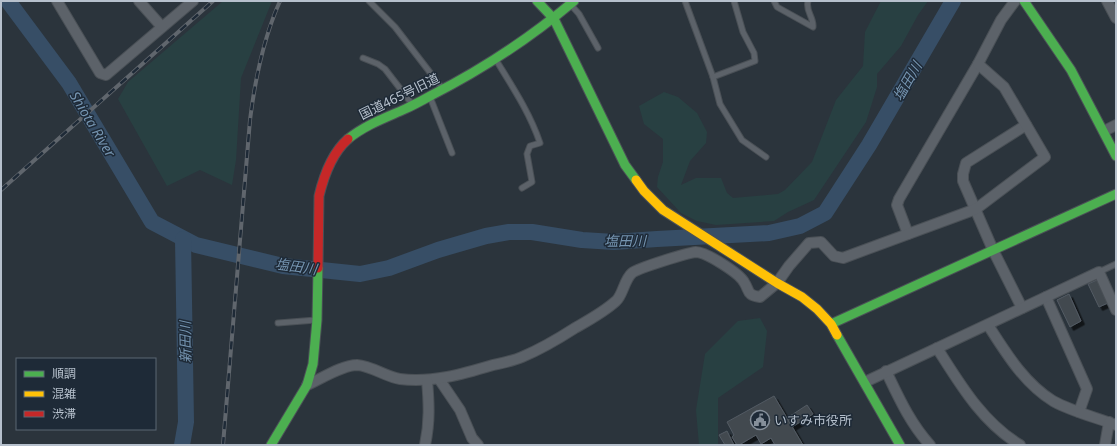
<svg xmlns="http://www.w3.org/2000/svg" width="1117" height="446" font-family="'Noto Sans','Noto Sans JP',sans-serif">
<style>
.green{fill:#284042}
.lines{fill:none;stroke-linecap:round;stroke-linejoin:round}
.river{stroke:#374e66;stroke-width:16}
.building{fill:#424950;stroke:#535b63;filter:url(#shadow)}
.lane-casing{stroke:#4a5056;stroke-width:7}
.street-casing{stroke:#4a5056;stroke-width:12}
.fast-casing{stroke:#4a5056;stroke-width:11}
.slow-casing{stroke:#4a5056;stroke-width:11}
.jam-casing{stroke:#4a5056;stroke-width:11}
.lane{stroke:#5c6269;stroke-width:5}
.street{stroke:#5c6269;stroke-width:10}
.fast{stroke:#4caf50;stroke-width:9}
.slow{stroke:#ffc107;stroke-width:9}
.jam{stroke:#c62828;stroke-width:9}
.rail-casing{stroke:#60666d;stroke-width:4}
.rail{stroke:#1e2a37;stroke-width:2.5;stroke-dasharray:8;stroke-linecap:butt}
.labels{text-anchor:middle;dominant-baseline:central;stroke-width:3;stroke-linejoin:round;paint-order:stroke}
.street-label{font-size:13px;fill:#b6c0cc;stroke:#1e2a37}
.poi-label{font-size:13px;fill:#b6c0cc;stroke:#1e2a37;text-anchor:start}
.water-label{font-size:14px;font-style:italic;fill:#7594b0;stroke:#1e2a37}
</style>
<defs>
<filter id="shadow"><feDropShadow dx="3.5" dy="3.5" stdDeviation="0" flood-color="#0009"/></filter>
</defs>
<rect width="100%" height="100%" fill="#2b343c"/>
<g class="green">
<path d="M223,1H272L241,78L236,160L232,185L200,170L167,186L118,99L128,82Z"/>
<path d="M881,1H928L918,15L901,46L877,74V87L866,122L814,200L788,212L774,221L716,225L697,221L681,213L657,187L658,177L663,162V139L644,124L639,106L664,92L678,97L697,113L707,132L706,143L690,161L681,185L696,178H721L727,193L733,198L778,194L785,190L812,162L836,100L863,66L865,32Z"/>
<path d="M760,318L767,331L763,367L718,398V445H699L696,410L705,354L738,321Z"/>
</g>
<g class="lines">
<g class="river">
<path d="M8,1L69,83L152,222L196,245L283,266L360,274L389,268L438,250L486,236L509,232H532L582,240L614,242L657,239L769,233L800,226L825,213L869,145L953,1"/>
<path d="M182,445L186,422L183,239"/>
</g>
</g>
<g class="building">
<path d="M1097,280L1108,303L1099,307L1088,284Z"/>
<path d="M1069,294L1081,321L1070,327L1057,300Z"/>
<path d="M774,396L803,445H775L771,438L761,444L756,435L739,445H737L732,437L734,435L727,422Z"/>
<path d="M807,405L813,414L792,427L787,418Z"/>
<path d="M727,431L734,445H725L719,435Z"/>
</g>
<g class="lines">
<g class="lane-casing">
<g id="lane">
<path d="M369,1L395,27L442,88"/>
<path d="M685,1L713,77L720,104L742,140L766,157"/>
<path d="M774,1L777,7L813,27C814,17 805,11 808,1"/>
<path d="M571,5L579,14L598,48"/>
<path d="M363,58L378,64L385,69L412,104"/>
<path d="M496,60C512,86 530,113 540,143L530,146L527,154L532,182L522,188"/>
<path d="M713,77L755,61L754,53L743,32L734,1"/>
<path d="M430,97L452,153"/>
<path d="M1099,272L1116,264"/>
<path d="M278,323L316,320"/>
</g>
</g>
<g class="street-casing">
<g id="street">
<path d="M57,1L100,73L106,75L193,1"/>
<path d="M139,1L162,27"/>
<path d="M1107,1L1116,18"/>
<path d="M1104,131L1116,125"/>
<path d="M908,234L897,205L899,199L978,64L1001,20L1015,1"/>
<path d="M1046,297L1087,389L1079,412"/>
<path d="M1022,308L993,250L963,181V174L966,163L1026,125"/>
<path d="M988,325C1006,353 1024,383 1053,401C1073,412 1095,417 1116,425"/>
<path d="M937,348C960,384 982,422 1020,445"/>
<path d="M886,371C899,398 910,423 930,445"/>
<path d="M439,379L460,410L472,438L478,445"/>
<path d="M865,382L1099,272L1116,310"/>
<path d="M307,385C321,379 342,365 357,365C372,366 386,377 400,379C432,383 463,374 493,365C502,363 513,361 522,357C541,349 558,339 575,328C589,320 604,312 616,301C623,295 624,280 632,273C638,268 687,253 696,252C706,252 739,273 744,282C750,291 746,295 760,297L777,283L789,266L809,243L821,242L834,256L843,258L976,209L1045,157L1004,87L978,64"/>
<path d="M425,445C430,422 429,403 427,380"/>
<path d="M1105,445L1109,422"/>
</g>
</g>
<g class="fast-casing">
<g id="fast">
<path d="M537,1L554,19L625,165L636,180"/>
<path d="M1024,1L1071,70L1116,156"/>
<path d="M348,139C365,125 385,118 405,109C414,105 423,100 432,95C483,69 530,38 574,1"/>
<path d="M831,324L1116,194"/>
<path d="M837,335L900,445"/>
<path d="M271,445L307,385L313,364L317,320L318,268"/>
</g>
</g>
<g class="slow-casing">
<path id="slow" d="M636,180L644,191L663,210L777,283L802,297L817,309L831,324L837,335"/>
</g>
<g class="jam-casing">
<path id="jam" d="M318,268L319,196C324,175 332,153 348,139"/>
</g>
<use href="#lane" class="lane"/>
<use href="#street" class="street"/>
<use href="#fast" class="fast"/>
<use href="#slow" class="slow"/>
<use href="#jam" class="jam"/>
<g class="rail-casing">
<g id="rail">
<path d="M1,190C72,126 143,64 213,1"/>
<path d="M223,445L250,120C255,80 263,39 280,1"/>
</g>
</g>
<use href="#rail" class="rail"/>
</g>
<defs>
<g id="civic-ring" transform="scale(1)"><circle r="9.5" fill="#1e2a37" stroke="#858f9a" stroke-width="1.5"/><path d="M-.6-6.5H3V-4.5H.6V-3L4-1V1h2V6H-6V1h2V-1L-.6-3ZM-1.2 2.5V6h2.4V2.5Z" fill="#858f9a"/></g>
</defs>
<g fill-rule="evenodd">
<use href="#civic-ring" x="760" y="420"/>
</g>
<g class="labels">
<g class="street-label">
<text transform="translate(399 96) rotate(-26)">国道465号旧道</text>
</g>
<g class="poi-label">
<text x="774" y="420">いすみ市役所</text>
</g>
<g class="water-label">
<text transform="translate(907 81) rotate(-60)">塩田川</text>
<text transform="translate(93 124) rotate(59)">Shiota River</text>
<text x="625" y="240">塩田川</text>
<text transform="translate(296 266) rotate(8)">塩田川</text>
<text transform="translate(185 342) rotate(-91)">新田川</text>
</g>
</g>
<rect width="1117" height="446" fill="none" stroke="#b6c0cc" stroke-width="4"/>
<rect x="16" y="358" width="140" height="72" fill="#1e2a37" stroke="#5b6673"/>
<rect x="24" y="371" width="20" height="6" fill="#4caf50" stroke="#5b6673"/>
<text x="52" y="378" font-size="12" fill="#b6c0cc">順調</text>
<rect x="24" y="391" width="20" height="6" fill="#ffc107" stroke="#5b6673"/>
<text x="52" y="398" font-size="12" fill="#b6c0cc">混雑</text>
<rect x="24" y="411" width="20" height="6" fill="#c62828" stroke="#5b6673"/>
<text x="52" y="418" font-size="12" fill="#b6c0cc">渋滞</text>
</svg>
